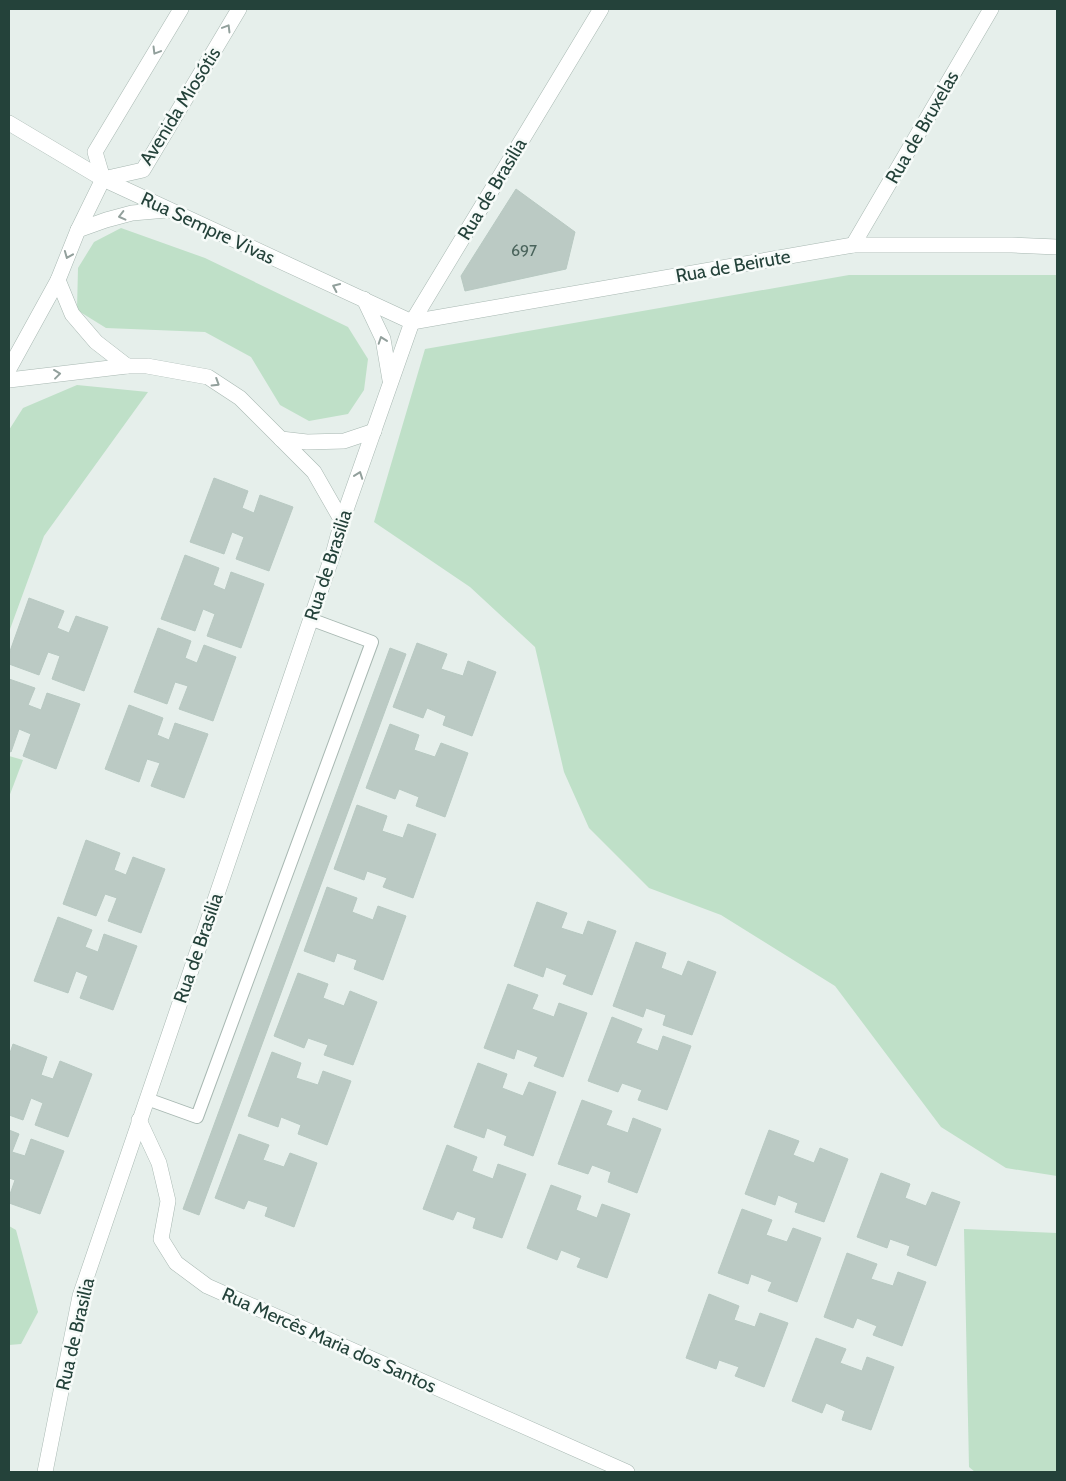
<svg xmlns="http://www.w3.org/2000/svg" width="1066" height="1481" font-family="Cabin,sans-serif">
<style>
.green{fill:#bfe0c8}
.building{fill:#bbcac4;stroke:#b8c9c2}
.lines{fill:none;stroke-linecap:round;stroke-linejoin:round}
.service-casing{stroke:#a8b8b2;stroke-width:14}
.minor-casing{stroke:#a8b8b2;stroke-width:16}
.tertiary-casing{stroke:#a8b8b2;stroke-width:16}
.service{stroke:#fff;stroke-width:12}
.minor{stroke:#fff;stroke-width:15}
.tertiary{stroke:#fff;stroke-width:15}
.oneway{stroke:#92a09c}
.labels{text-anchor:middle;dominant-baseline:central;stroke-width:5;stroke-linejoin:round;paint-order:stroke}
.number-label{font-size:16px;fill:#4a645c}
.street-label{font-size:19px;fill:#24423a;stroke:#f7fbf9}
</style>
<rect width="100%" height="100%" fill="#e6efeb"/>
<g class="green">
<path d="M121,228L205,258L348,327L368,359L364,390L348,414L309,421L280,405L251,357L205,332L106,328L77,310L78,268L94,242Z"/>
<path d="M849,275H1057V1176L1006,1168L941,1127L835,986L721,915L649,888L589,828L564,772L535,647L470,587L374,522L425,349Z"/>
<path d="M77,385L148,392L44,536L9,632V430L23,408Z"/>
<path d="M9,756L23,760L9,797Z"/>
<path d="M9,1226L16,1230L38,1312L21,1344L9,1345Z"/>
<path d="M964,1229L1057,1233V1472H975L969,1467Z"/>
</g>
<g class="building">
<path d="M516,189L575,232L566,269L465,291L461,276Z"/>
<path d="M214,478L248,491L242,508L254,513L260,495L293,507L269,571L236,559L244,537L232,532L224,554L190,542Z"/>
<path d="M185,555L219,568L213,585L225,590L231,572L264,584L241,648L207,636L215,614L203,609L195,631L161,619Z"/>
<path d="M29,598L64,611L57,628L69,633L76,616L108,627L84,691L52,679L60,656L48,652L39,675L9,664V654Z"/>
<path d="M158,628L191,641L185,658L197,663L204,645L236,657L213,721L179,709L188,686L175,682L167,704L134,692Z"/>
<path d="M417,643L447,654L441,669L463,676L468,661L496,672L472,736L443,725L446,716L427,708L423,718L393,707Z"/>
<path d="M390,648L406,654L199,1215L183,1209Z"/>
<path d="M9,679L35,688L28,705L41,710L47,693L80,704L56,769L23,756L31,734L19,729L11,752L9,751Z"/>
<path d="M129,705L163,718L157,735L169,740L175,723L208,734L184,798L151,786L160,763L147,759L139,782L105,769Z"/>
<path d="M390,724L419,735L414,750L435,757L441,743L468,753L445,817L416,806L419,797L399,789L395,799L366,788Z"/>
<path d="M357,805L387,816L382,831L403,838L408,824L436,834L413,898L383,887L387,878L367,871L364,880L334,869Z"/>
<path d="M86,840L120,853L114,870L126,875L133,857L165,869L141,933L108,921L117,898L105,894L96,916L63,904Z"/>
<path d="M327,887L357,898L352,912L373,920L378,906L406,916L383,980L354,969L357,960L337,953L334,962L304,951Z"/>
<path d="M537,902L567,913L561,928L583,935L588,921L616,931L592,995L563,984L567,975L546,967L543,977L514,966Z"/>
<path d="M58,917L92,930L85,947L98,952L104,934L137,946L113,1010L80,998L88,976L76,971L68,993L34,981Z"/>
<path d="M636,942L666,953L661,968L682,976L688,961L716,972L692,1035L663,1025L666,1015L646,1008L643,1017L613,1006Z"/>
<path d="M298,973L328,984L323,998L344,1006L350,991L377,1002L353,1065L324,1055L328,1045L308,1038L304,1048L274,1036Z"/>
<path d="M508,984L538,995L532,1009L554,1017L559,1003L587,1013L563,1077L534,1066L538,1057L517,1049L514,1059L484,1048Z"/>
<path d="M612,1017L642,1029L636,1043L658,1051L663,1036L691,1046L667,1110L638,1100L642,1090L622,1083L618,1092L588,1081Z"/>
<path d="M13,1044L47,1057L41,1075L53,1079L60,1061L92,1074L68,1137L35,1125L43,1103L31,1098L23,1120L9,1115V1056Z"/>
<path d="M272,1052L301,1063L296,1078L318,1085L323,1071L351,1081L327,1145L298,1134L301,1125L281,1117L278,1127L248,1116Z"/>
<path d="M478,1063L507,1074L502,1088L523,1096L529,1082L556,1092L533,1156L504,1145L507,1136L487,1128L484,1138L454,1127Z"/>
<path d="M582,1100L612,1111L606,1125L628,1133L633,1118L661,1129L637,1193L608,1182L611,1172L592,1165L588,1174L558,1164Z"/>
<path d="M9,1130L19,1134L12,1152L25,1156L31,1139L64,1151L40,1214L9,1203V1197L15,1180L9,1178Z"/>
<path d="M769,1130L799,1141L793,1155L814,1163L820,1148L848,1159L824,1222L795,1212L798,1203L778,1195L775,1205L745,1194Z"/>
<path d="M239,1134L269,1145L263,1160L284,1167L290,1153L317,1163L294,1227L265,1216L268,1207L248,1200L244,1209L215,1198Z"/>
<path d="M447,1145L477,1157L472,1171L493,1179L498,1164L526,1174L502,1238L473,1228L476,1218L457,1211L453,1220L423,1209Z"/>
<path d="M881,1173L910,1184L905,1198L926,1206L932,1192L960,1202L936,1266L907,1255L910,1246L890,1239L887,1248L857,1237Z"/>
<path d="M551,1185L581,1196L576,1210L597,1218L602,1204L630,1214L607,1278L577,1267L581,1258L561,1250L557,1260L527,1248Z"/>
<path d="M742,1209L772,1220L766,1235L787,1242L793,1228L821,1238L797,1302L768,1291L772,1282L751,1274L748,1284L718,1273Z"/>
<path d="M847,1253L877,1264L871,1279L893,1286L898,1272L926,1282L902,1346L873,1335L877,1326L857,1318L853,1328L824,1317Z"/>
<path d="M709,1294L739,1306L734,1320L755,1327L760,1313L788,1323L764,1387L735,1376L739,1367L719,1360L716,1369L686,1358Z"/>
<path d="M816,1338L846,1349L840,1363L862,1371L867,1357L894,1367L871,1430L842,1420L845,1411L826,1403L822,1413L792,1401Z"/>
</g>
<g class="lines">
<g class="service-casing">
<path id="service" d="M147,1099L197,1117L372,642L310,619"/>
</g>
<g class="minor-casing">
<g id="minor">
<path d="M181,9L95,152L103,179L143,170L239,9"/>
<path d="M853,245L991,9"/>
<path d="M412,322L601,9"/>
<path d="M139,1120L159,1163L168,1201L161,1239L176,1263L207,1286L627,1472"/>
</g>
</g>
<g class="tertiary-casing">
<g id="tertiary">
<path d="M9,123L103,179L412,322"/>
<path d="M78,230L106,220L132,213L167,210"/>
<path d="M58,280L72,314L96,342L127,366"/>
<path d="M364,299L383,339L390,380"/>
<path d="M412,322L853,245H1012L1057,247"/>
<path d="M9,369L58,280L78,230L103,179"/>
<path d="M9,380L127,366H147L208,377L240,398L314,472L342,521"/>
<path d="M281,439L307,442L344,441L374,431"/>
<path d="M45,1472L80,1296L334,551L342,521L412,322"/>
</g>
</g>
<use href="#service" class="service"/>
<use href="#minor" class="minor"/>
<use href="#tertiary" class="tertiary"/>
</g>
<defs><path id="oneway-chevron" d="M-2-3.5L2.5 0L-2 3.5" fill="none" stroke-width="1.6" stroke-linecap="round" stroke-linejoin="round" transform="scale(1.25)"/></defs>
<g class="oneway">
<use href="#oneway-chevron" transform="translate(227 28) rotate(-59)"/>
<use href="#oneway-chevron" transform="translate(156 51) rotate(121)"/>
<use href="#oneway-chevron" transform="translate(122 216) rotate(166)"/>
<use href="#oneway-chevron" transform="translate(68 255) rotate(112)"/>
<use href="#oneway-chevron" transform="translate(336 287) rotate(-155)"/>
<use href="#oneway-chevron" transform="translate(382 340) rotate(-109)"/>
<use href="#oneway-chevron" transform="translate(57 374) rotate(-7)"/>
<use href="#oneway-chevron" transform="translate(216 383) rotate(32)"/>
<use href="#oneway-chevron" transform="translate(359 475) rotate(-70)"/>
</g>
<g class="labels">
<g class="number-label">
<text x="524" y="250">697</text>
</g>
<g class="street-label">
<text transform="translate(180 106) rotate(-58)">Avenida Miosótis</text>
<text transform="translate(922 127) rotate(-60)">Rua de Bruxelas</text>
<text transform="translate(492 189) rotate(-59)">Rua de Brasilia</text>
<text transform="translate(208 228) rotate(25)">Rua Sempre Vivas</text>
<text transform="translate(733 266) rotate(-10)">Rua de Beirute</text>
<text transform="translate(328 565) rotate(-72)">Rua de Brasilia</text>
<text transform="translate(198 948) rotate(-71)">Rua de Brasilia</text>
<text transform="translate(75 1334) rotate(-77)">Rua de Brasilia</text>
<text transform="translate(329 1340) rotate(24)">Rua Mercês Maria dos Santos</text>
</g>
</g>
<rect width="1066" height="1481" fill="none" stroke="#24423a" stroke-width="20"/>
</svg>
